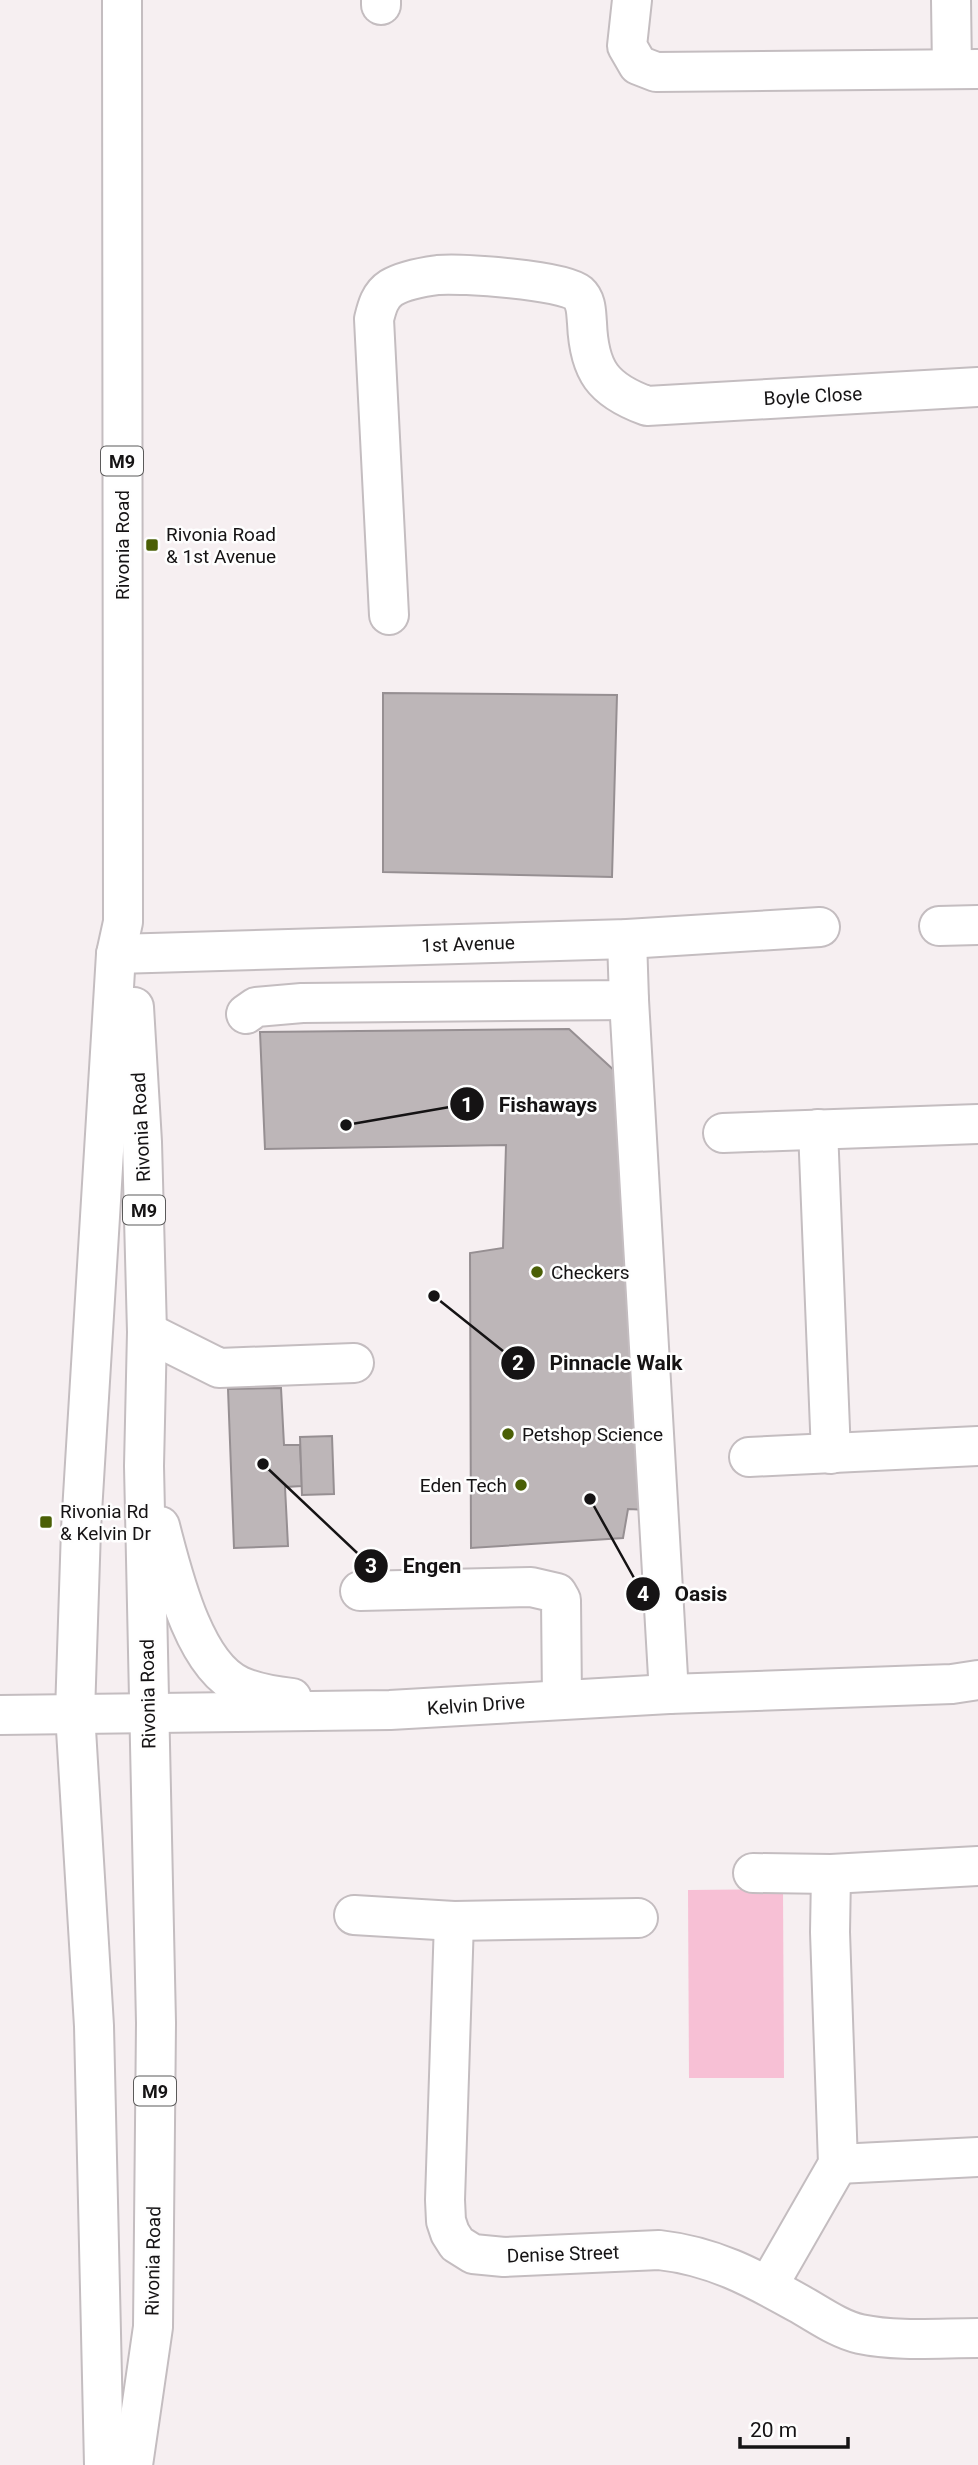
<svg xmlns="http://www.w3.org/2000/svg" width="978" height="2465" font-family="Roboto,sans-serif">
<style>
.green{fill:#f7c0d5}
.building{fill:#bdb6b8;stroke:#968f92;stroke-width:2}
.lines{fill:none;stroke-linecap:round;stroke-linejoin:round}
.minor-casing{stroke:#c4bdc0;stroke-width:42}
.major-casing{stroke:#c4bdc0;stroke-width:42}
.minor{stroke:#fff;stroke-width:38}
.major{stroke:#fff;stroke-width:38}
.poi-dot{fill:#4a5f06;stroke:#fefefe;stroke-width:2.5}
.labels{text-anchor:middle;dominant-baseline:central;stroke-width:5;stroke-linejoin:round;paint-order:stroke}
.shield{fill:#fefefe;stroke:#5b5a5a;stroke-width:2}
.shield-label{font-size:18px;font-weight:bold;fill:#151314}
.street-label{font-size:19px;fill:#151314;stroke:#fefefe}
.poi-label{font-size:19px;fill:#151314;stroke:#fefefe;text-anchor:start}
.leader{fill:none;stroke:#151314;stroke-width:2.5}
.callout-dot{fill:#151314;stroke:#fefefe;stroke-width:2.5}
.mark-label{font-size:21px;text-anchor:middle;font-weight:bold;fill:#fff}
.callout-label{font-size:21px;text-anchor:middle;font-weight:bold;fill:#151314;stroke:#fefefe;stroke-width:5;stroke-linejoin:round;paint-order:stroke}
</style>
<rect width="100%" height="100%" fill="#f6eff1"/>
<path class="green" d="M783,1889L784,2078H689L688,1890Z"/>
<g class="building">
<path d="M383,693L617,695L612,877L383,872Z"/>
<path d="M569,1029L629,1084L648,1510L628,1509L623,1538L471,1548L470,1253L503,1248L506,1145L265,1149L260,1032Z"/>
<path d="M281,1388L284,1445H300L302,1486L285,1487L288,1546L234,1548L228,1389Z"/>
<path d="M332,1436L334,1494L302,1495L300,1437Z"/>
</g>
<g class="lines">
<g class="minor-casing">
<g id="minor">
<path d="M632,0L627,46L638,65L656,72L978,69"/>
<path d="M951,0L952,69"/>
<path d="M381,5V0"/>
<path d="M389,615L374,319C377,307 380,295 391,288C404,280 423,277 438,275C460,273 564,280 578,293C587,301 586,313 587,323C589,371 603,390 647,406L978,387"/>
<path d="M939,926L978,925"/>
<path d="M116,954L627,939L820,927"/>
<path d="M629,1000L669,1694"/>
<path d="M246,1014L256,1007L302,1003L629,1000L627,939"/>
<path d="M818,1129L831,1454"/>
<path d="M723,1133L978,1124"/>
<path d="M147,1332L219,1368L354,1363"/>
<path d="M749,1457L978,1446"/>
<path d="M360,1591L531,1587L557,1593L561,1600L562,1699"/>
<path d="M753,1873L831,1874L978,1866"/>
<path d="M354,1915L454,1921L638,1918"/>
<path d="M454,1921L445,2200L446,2221L450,2233L457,2244L473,2254L504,2257L659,2250C713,2256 752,2277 798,2303C818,2314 838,2329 860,2334C898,2342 939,2338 978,2338"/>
<path d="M838,2164L978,2157"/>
<path d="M768,2286L838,2164L830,1932L831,1874"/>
</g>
</g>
<g class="major-casing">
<g id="major">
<path d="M160,1526C172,1571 193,1665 240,1686C256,1693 274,1696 292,1698"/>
<path d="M0,1715L390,1710L669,1694L952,1684L978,1680"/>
<path d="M104,2465L94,2026L75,1713L81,1529L116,954L123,922L122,0"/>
<path d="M133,2465L153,2327L156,2023L144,1466L147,1332L142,1142L134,1007"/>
</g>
</g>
<use href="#minor" class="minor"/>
<use href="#major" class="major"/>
</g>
<g class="poi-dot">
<rect x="145" y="538" width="14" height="14" rx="3.5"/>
<circle cx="537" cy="1272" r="7"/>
<circle cx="508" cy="1434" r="7"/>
<circle cx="521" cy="1485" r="7"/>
<rect x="39" y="1515" width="14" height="14" rx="3.5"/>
</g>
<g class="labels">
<g class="shield">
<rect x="101" y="446.5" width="42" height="29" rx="5"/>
<rect x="123" y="1195.5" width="42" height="29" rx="5"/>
<rect x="134" y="2076.5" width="42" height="29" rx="5"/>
</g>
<g class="shield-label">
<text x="122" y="461">M9</text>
<text x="144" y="1210">M9</text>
<text x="155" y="2091">M9</text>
</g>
<g class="street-label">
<text transform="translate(813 396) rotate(-3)">Boyle Close</text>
<text transform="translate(122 545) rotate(-90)">Rivonia Road</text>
<text transform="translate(468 944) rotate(-2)">1st Avenue</text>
<text transform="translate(141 1127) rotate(-93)">Rivonia Road</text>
<text transform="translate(148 1694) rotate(-91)">Rivonia Road</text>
<text transform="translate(476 1705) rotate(-4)">Kelvin Drive</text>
<text transform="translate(563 2254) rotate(-2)">Denise Street</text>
<text transform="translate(153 2261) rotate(-89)">Rivonia Road</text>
</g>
<g class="poi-label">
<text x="166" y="534">Rivonia Road<tspan x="166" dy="22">&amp; 1st Avenue</tspan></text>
<text x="551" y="1272">Checkers</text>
<text x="522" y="1434">Petshop Science</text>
<text x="507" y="1485" text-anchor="end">Eden Tech</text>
<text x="60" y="1511">Rivonia Rd<tspan x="60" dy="22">&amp; Kelvin Dr</tspan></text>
</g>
</g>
<path class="leader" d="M346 1125L467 1104M434 1296L518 1363M263 1464L371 1566M590 1499L643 1594"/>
<g class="callout-dot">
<circle cx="346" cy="1125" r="7"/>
<circle cx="434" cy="1296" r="7"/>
<circle cx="263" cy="1464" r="7"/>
<circle cx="590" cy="1499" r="7"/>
<circle cx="467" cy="1104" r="18"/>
<circle cx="518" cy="1363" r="18"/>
<circle cx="371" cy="1566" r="18"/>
<circle cx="643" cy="1594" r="18"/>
</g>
<g class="mark-label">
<text x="467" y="1112">1</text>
<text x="518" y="1370">2</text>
<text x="371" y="1573">3</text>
<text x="643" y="1601">4</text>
</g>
<g class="callout-label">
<text x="548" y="1112">Fishaways</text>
<text x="616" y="1370">Pinnacle Walk</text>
<text x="432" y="1573">Engen</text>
<text x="701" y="1601">Oasis</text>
</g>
<path d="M740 2437v10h108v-10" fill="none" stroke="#151314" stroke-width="3.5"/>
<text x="750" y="2437" font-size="21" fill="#151314" stroke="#fefefe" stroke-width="5" paint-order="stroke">20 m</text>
</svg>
